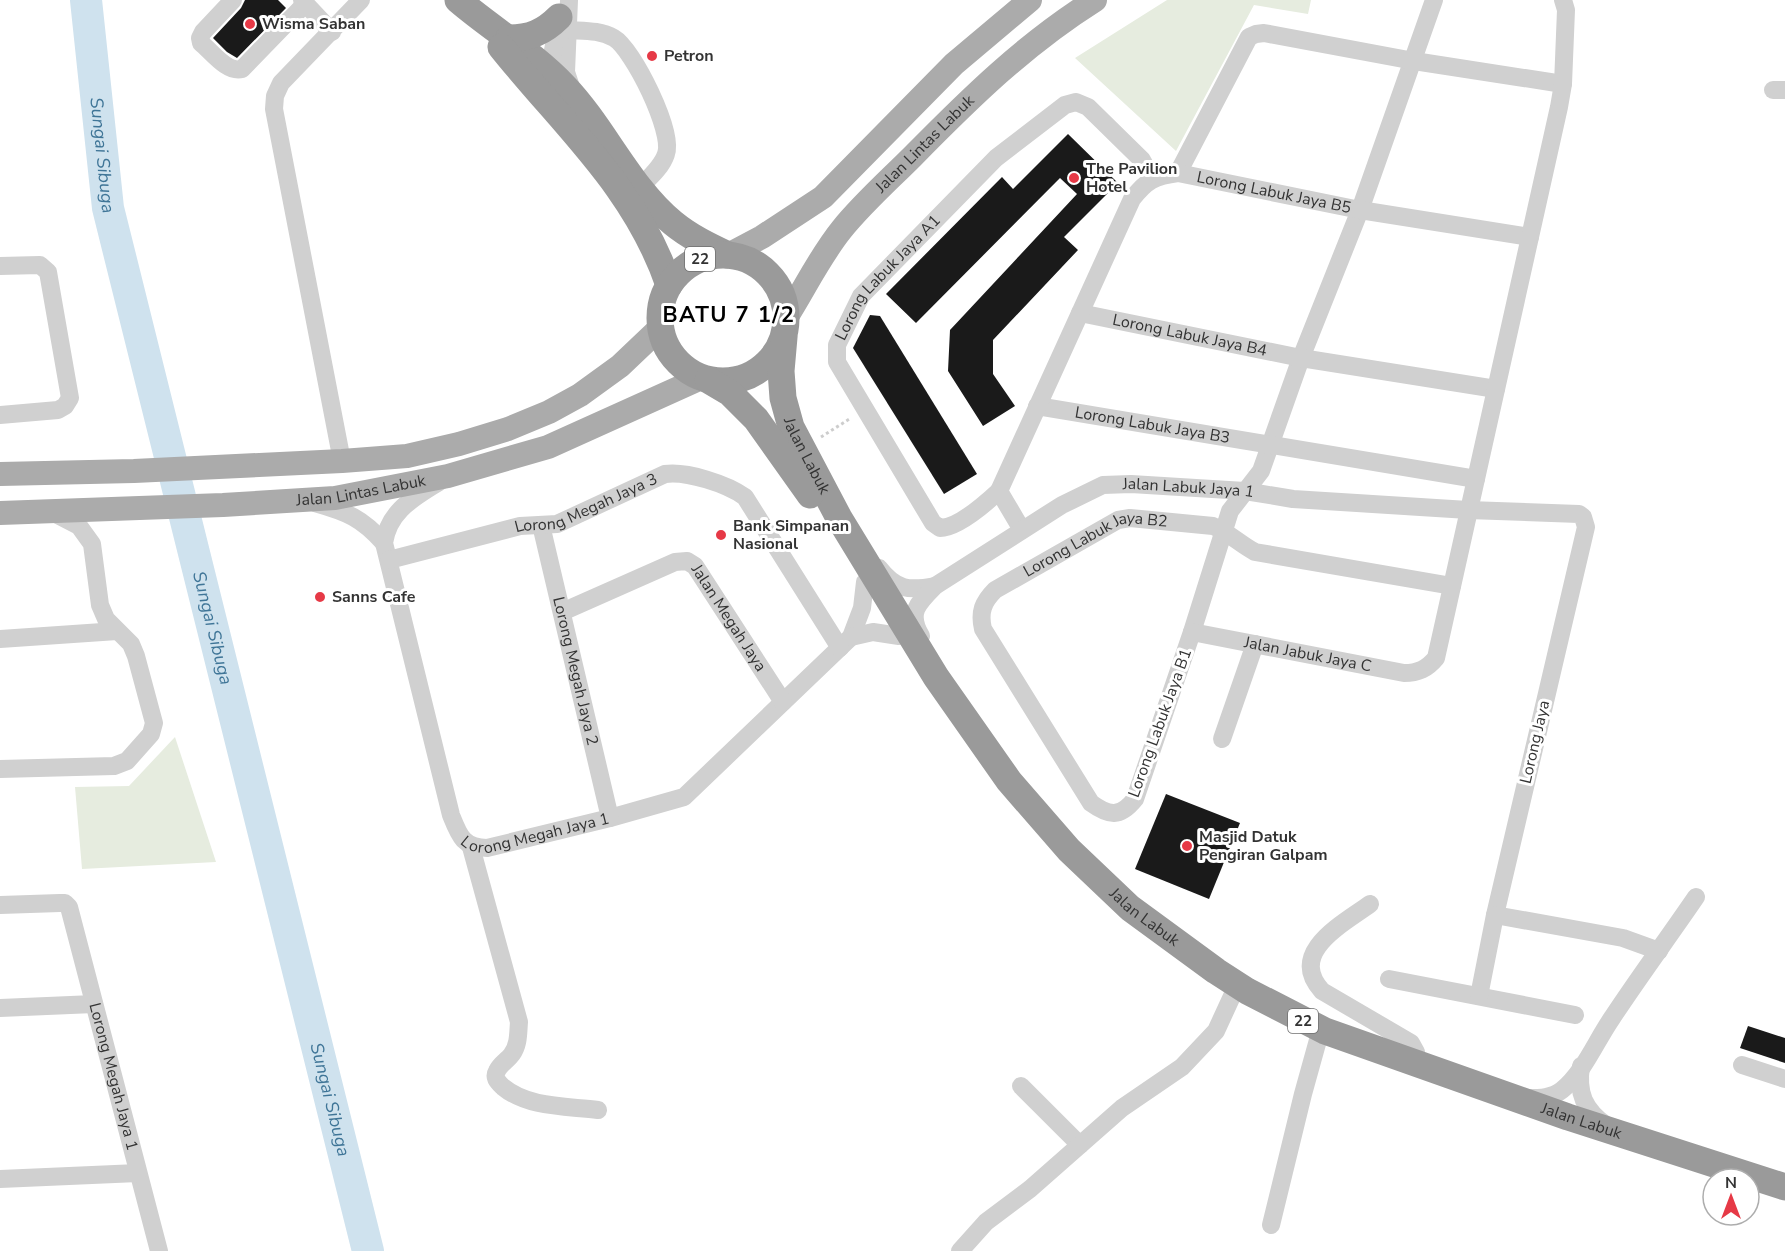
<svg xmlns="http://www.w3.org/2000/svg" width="1785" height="1251" font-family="'Nunito Sans',sans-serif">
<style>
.green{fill:#e6ecdf}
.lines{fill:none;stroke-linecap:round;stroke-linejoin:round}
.river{stroke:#cfe2ee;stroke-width:32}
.building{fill:#1a1a1a}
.path{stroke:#cdcdcd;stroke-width:3;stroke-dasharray:3 3;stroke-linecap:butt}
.minor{stroke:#d0d0d0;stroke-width:18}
.major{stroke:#ababab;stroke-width:24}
.highway{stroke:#9a9a9a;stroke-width:27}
.poi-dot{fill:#e63946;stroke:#fff;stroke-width:2}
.labels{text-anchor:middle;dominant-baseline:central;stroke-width:6;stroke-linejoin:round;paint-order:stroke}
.shield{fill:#fff;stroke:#707070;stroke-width:1.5}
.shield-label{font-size:15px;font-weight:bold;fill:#333}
.poi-label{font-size:16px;font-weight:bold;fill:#333;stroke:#fff;text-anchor:start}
.street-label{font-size:16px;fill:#333;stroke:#fff}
.water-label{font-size:18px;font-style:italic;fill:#3f7597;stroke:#fff}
.district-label{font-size:22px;font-weight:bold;letter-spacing:1.5px;fill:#000;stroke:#fff}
</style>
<rect width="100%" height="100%" fill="#fff"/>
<g class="green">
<path d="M1167,0H1311L1308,14L1254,5L1176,151L1075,58Z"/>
<path d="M175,737L216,862L82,869L75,787L129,786Z"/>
</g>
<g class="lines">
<path class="river" id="s1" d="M86,0L108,208L368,1251"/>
</g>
<g class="building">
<path d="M245,0H278L286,8L237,58L227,52L213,38L241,8Z"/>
<path d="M1068,134L1118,183L1064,237L1078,250L993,340V374L1015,406L983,426L948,371L950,330L1077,194L1060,178L916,323L886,294L1002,177L1013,189Z"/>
<path d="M870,315L880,316L977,474L944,494L853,348Z"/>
<path d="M1166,794L1240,823L1209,899L1135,869Z"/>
<path d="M1748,1026L1785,1038V1063L1740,1048Z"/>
</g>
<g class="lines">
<path class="path" d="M821,437L851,418"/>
<g class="minor">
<path d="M233,0L203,32L200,38L201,43C212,52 227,73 242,69L305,4"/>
<path d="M302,0L332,32"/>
<path d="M569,0L566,72L573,93"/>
<path id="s2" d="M1434,0L1360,210L1301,358L1261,471L1230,511L1192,632L1135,799C1120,818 1109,816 1091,803L983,629C979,612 983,602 995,590L1118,520L1130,518L1213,526C1228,532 1240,544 1255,552L1452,586"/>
<path d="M569,30C584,31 600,30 614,38C633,49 674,132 666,154C662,167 649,178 640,187"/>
<path d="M549,71L560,14"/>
<path d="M1773,90H1785"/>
<path d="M1178,173L1249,37L1256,34L1264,33L1414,61L1563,84"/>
<path d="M0,266L40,265L48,272L70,398L65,406L58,410L0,415"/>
<path id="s3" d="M1080,313L1301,358L1496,389"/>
<path id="s4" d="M1037,406L1476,479"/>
<path d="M342,461L274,109L275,96L281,83L361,0"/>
<path id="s5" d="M442,480C416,497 389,509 384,543L451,815C459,835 463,848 487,848L610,818L684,797L851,637L862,608L865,582"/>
<path id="s6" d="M999,491C986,503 958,528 940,528L933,523L837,362V345L861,296L996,158L1065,105L1076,102L1088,107L1142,160L1152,178"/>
<path d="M315,503C347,512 362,518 384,543"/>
<path id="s7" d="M541,525L610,818"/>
<path id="s8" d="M1022,530L999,491L1132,199C1146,181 1154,176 1178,173L1360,210L1530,237"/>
<path id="s9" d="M389,560L520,526L557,524L665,474C687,471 727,484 745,497L840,648"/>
<path d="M879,568C896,590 909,591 935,586"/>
<path id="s10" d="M562,612L675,562L687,561L695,566L783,702"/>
<path id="s11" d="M1192,632L1404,673C1418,673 1427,669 1436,658L1559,107L1563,84L1566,10L1563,0"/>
<path id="s12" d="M921,636C907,613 918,603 935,586L1062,505L1103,485L1131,484L1245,491L1293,499L1468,510L1579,514L1583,517L1586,527L1495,915L1623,938L1659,951"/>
<path d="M851,637L873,632L899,636"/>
<path d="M0,639L117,631"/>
<path d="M1222,739L1255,644"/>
<path d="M0,769L114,766L127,761L151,734L154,723L136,656L131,644L106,619L100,605L92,544L79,526L50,511"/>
<path d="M471,847L519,1022C518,1033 519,1044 512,1054C508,1060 500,1064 497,1071C493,1078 498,1082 503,1087C528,1108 567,1106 598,1110"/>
<path d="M1370,904C1343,924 1287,952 1322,991L1411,1043L1416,1052L1415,1065"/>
<path id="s13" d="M0,905L60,903H65L69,907L159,1251"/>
<path d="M1389,979L1575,1015"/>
<path d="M1479,996L1495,915"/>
<path d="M0,1008L94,1004"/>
<path d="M1742,1065L1785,1079"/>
<path d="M1581,1066C1577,1093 1584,1110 1607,1126"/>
<path d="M1021,1086L1080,1145"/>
<path d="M1527,1098C1540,1098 1552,1098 1562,1090C1584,1072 1596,1041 1612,1018C1639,977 1668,938 1696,897"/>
<path d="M0,1179L138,1173"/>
<path d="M1271,1225L1303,1094L1318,1040"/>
<path d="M960,1251L986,1222L1030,1189L1122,1108L1182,1067L1216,1031L1233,994"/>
</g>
<g class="major">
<path d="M728,255L762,237L823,197L954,64L1030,0"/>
<path id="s14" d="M786,318C805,288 820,256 842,229C863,203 889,180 912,157C970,98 1025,44 1095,0"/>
<path d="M0,474L134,471L342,461L407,456L459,444L508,429L549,412L580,395L620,366L660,328"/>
<path id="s15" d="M0,513L223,505L335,498L448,476L548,447L701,378"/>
</g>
<g class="highway">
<path d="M458,0C493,30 533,53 565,87C604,128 629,187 673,223C690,237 709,246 728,255"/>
<path d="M509,38C530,38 544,32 559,17"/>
<path d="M501,47C564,126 635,186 669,285"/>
<circle cx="723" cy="318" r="63"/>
<path id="s16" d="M784,337L781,371L783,398L791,427L839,518L936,677L1009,781L1069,850L1130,908L1216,971L1247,991L1325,1031L1568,1117L1785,1187"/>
<path d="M708,380L730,393L756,419L810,495"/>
</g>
</g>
<g class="poi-dot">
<circle cx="250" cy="24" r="6"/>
<circle cx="652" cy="56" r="6"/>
<circle cx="1074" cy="178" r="6"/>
<circle cx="721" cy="535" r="6"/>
<circle cx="320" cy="597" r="6"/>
<circle cx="1187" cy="846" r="6"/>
</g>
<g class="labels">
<g class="shield">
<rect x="685" y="247" width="30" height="24" rx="4.5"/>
<rect x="1288" y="1009" width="30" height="24" rx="4.5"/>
</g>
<g class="shield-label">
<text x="700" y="259">22</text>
<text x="1303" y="1021">22</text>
</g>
<g class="poi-label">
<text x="262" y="24">Wisma Saban</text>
<text x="664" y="56">Petron</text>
<text x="1086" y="169">The Pavilion<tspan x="1086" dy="18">Hotel</tspan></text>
<text x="733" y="526">Bank Simpanan<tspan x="733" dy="18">Nasional</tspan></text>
<text x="332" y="597">Sanns Cafe</text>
<text x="1199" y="837">Masjid Datuk<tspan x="1199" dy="18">Pengiran Galpam</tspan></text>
</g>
<g class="street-label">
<text stroke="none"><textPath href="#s14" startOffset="224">Jalan Lintas Labuk</textPath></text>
<text stroke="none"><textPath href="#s8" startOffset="519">Lorong Labuk Jaya B5</textPath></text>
<text stroke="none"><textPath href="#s6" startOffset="369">Lorong Labuk Jaya A1</textPath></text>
<text stroke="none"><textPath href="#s3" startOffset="112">Lorong Labuk Jaya B4</textPath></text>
<text stroke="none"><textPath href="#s4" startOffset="117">Lorong Labuk Jaya B3</textPath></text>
<text stroke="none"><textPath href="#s16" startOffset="124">Jalan Labuk</textPath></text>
<text stroke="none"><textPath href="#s12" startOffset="340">Jalan Labuk Jaya 1</textPath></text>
<text stroke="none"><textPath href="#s15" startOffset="362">Jalan Lintas Labuk</textPath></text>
<text stroke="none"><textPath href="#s9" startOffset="206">Lorong Megah Jaya 3</textPath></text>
<text stroke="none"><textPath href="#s2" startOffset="1268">Lorong Labuk Jaya B2</textPath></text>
<text stroke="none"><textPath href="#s10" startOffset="207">Jalan Megah Jaya</textPath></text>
<text stroke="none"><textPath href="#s11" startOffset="118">Jalan Jabuk Jaya C</textPath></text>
<text stroke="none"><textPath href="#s7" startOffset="150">Lorong Megah Jaya 2</textPath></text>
<text transform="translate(1160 723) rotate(-70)">Lorong Labuk Jaya B1</text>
<text transform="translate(1535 742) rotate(-77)">Lorong Jaya</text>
<text stroke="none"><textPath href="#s5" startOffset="472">Lorong Megah Jaya 1</textPath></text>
<text stroke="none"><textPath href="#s16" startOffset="700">Jalan Labuk</textPath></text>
<text stroke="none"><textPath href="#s13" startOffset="246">Lorong Megah Jaya 1</textPath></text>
<text stroke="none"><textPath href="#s16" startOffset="1186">Jalan Labuk</textPath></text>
</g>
<g class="water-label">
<text stroke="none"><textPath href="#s1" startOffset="156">Sungai Sibuga</textPath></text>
<text stroke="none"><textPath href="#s1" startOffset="642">Sungai Sibuga</textPath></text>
<text stroke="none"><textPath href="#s1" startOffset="1128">Sungai Sibuga</textPath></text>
</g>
<g class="district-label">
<text x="729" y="315">BATU 7 1/2</text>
</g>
</g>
<g transform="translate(1731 1197)"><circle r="28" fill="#ffffff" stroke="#adadad" stroke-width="1.5"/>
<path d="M0-4.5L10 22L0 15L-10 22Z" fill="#e63946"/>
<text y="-9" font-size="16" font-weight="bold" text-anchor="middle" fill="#333333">N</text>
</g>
</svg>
